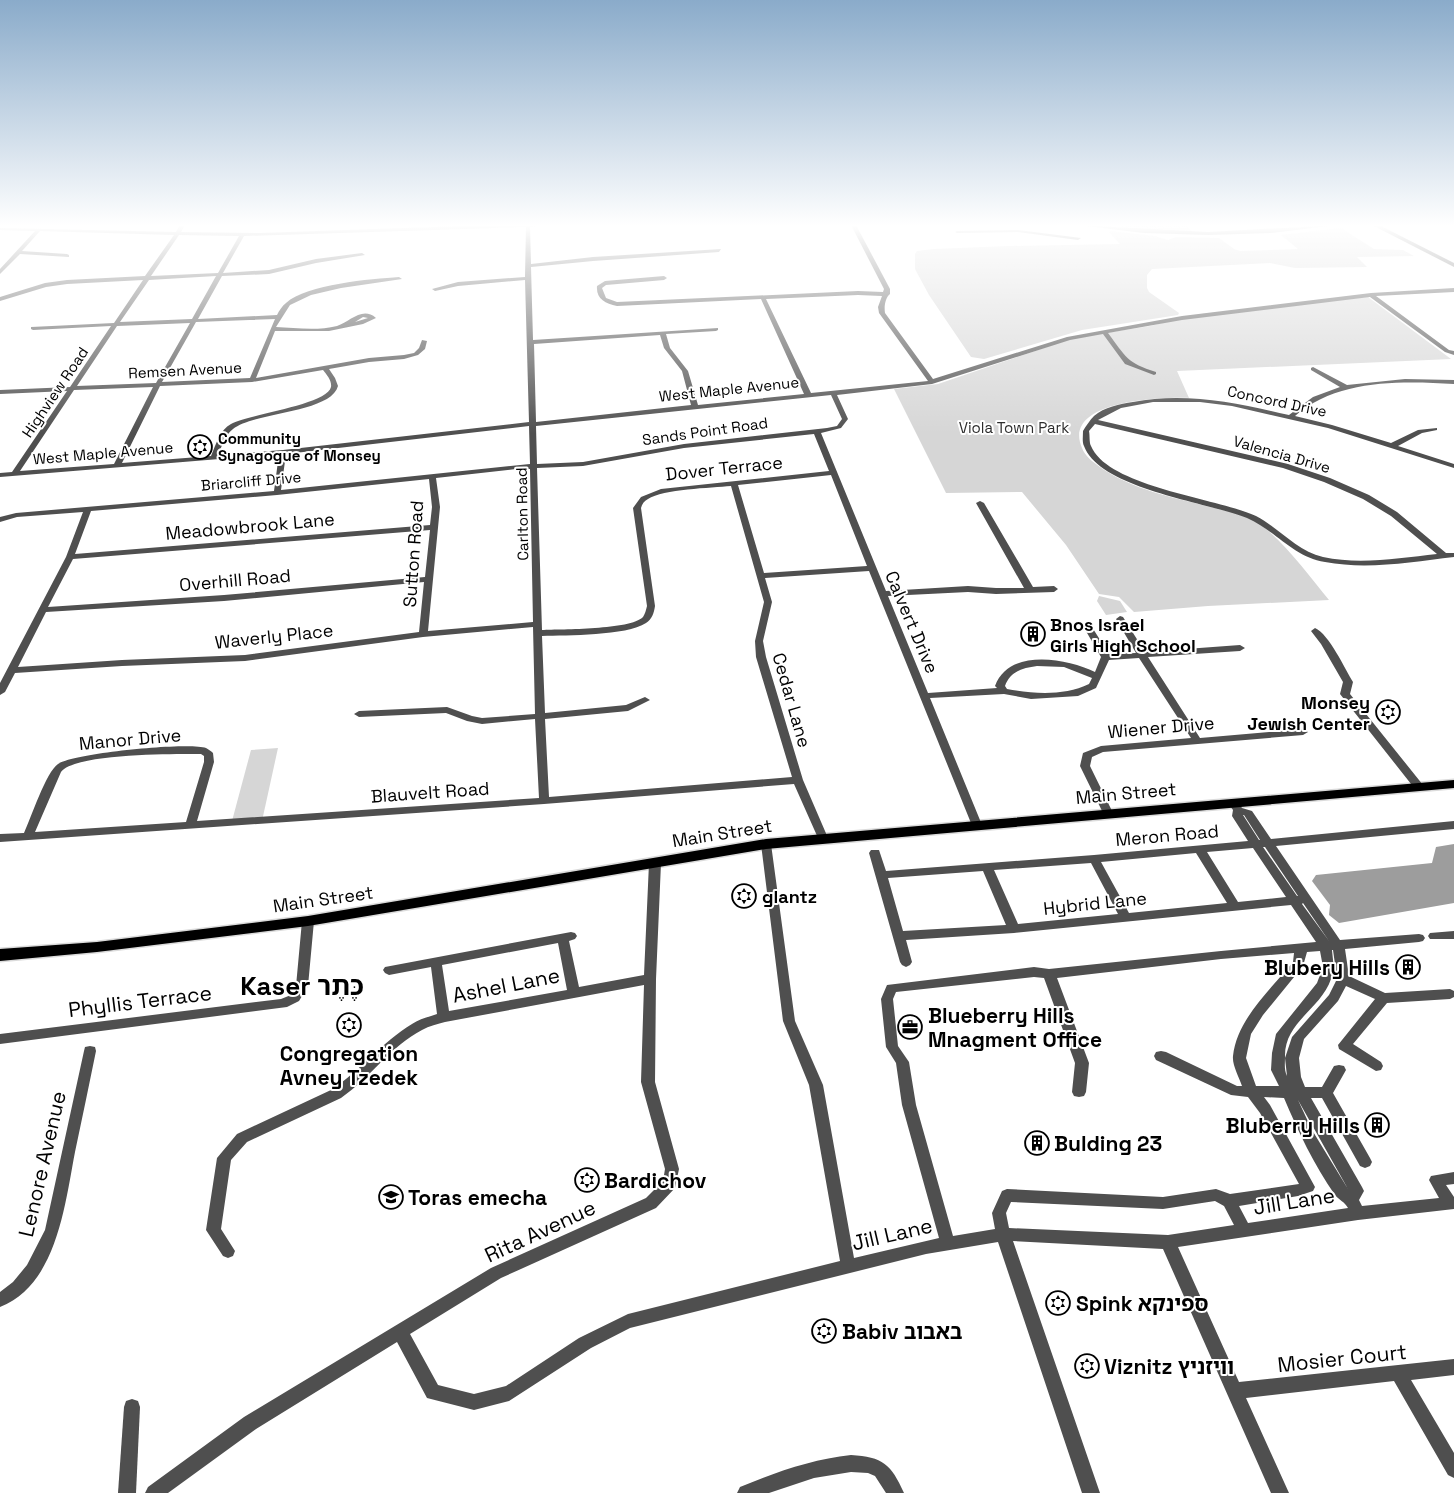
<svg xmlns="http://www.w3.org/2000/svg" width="1454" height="1493" font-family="'Space Grotesk','Noto Sans Hebrew',sans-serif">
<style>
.green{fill:#d6d6d6}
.water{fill:#9d9d9d}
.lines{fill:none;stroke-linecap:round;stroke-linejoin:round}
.major-casing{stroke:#dbdbdb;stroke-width:3}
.minor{fill:#4f4f4f;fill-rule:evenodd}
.major{fill:#000;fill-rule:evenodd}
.labels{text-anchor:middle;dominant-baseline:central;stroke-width:4;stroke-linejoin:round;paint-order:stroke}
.far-street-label{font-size:15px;fill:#000;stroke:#fff}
.far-park-label{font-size:15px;fill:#2d2d2d;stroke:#fff}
.far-poi-label{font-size:15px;font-weight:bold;fill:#000;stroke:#fff;text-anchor:start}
.street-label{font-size:18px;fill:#000;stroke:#fff}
.poi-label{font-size:18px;font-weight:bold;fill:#000;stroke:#fff;text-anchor:start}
.near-poi-label{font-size:21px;font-weight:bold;fill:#000;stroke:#fff;text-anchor:start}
.near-street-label{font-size:21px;fill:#000;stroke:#fff}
.near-district-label{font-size:26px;font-weight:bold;fill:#000;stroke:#fff}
</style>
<rect width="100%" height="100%" fill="#fff"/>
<g class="green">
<path d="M1097,225H1186L1192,231Z"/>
<path d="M1341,228L1374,249L1403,250L1414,256L1357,257L1367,267L1295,268L1270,263L1152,269L1147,275V288L1149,292L1179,313L1178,315L1082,330L984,359L971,357L929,295L915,269V254L917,251L934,249L1010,246L1120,244L1109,232L1111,231L1155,236L1168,240L1176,237L1219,238L1234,249L1240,251L1298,249L1281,235Z"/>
<path d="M1368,297L1451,359L1177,371L1189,398C1163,397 1061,400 1082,448C1085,456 1093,462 1100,467C1133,490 1172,497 1210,507C1224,510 1242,513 1254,520C1282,538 1308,575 1329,600L1208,606L1134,612L1119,597L1099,594L1066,545L1022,492L946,493L894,389L938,384L1073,338L1150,326L1201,314Z"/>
<path d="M1099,596L1120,601L1127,612L1106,615L1097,601Z"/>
<path d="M278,748L262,821H232L251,750Z"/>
</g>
<path class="water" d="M1454,844V903L1339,923L1329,915L1330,905L1312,881L1316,875L1432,863L1436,847Z"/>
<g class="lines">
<g class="major-casing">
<path id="major" d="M1454,780V788L766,849L308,926L97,952L0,961V949L97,942L308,916L766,839Z"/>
</g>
<g class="minor">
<path d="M180,225H185L181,232L260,233L489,225H545L530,227L531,264L593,257L721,249L719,252L593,261L531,267L533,340L718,328V330L716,331L666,334L670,348L688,371L698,405L804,394L761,299L617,306C605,303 596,299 597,286L605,281L664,276L667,278L664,280L606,285L602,288L606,298L617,302L858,291L883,292L884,289L851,225H856L890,289V294C885,298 884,307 885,313L933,379L1067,337L1182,316L1371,293L1454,288V292L1376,296L1449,350L1454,351V355L1445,352L1370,297L1182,320L1108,333C1126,357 1127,363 1156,372V374L1154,375L1125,364L1103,334L1070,340L932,384L837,395L848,419L841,428L821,433L886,591L968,586L996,588H1024L976,503L980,501L984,503L1033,587L1054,586L1058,589L1054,592L996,594L968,592L888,596L928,693L997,688L995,686C1009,648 1066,658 1095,672L1101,657L1083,626L1084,624H1090L1109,654L1136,653L1116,619L1120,616L1123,617L1145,652L1240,645L1245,648L1240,651L1148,657L1200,738L1303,729L1308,732L1303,735L1103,752L1092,757L1090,766L1113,813L1112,815H1104L1080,766L1083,753L1101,746L1191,738L1139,658L1109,660L1096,688L1078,696L1031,699L1004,694L930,698L982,825L977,829L973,828L869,571L765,578L772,602L763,641L766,657L803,780L828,838L827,841H819L818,838L794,784L544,804L0,842V834L24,833C31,818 46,772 58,764C74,753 188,742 206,748C208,749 211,751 213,753L214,762L197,821L539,798L535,719L482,724L467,721L446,713L359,717L354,714L359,711L447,707L472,716L482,718L535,714L533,627L423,637L245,661L122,666L15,673L5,692L0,695V683L66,557L83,512L17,517L0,522V517L16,513L274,491L279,454L0,477V473L12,472L67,391L0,394V390L70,387L111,326L33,330L31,329V327L114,323L143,280L67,284L46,287L0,301V297L45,283L67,280L145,276L174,235L40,231L22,251L67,254L69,255V257L20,254L0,274V269L35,231L0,230V228L176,232ZM526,227L525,277L458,282L432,289L435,291L458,286L525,280L529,422L283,450L218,455C222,446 225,435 233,429C254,412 331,413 338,386L335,378L329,369L369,362L404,359L418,355L425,349L427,341L422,340L419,348L414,353L404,355L369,358L256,378L275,331H329L363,324L376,318C362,306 350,322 337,326C318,331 295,328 276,327L290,305L311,295L341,288L402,279L399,277C371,279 307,284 286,303C282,306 279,311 277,315L198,319L222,276L269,274L316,263L365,255L362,253L316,259L269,270L223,273L244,236ZM179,235L239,236L218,273L151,276ZM216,276L192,319L120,322L149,280ZM858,295L882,296L878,307L879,313L928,381L811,393L766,299ZM363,317L368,318L355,322ZM275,319L250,378L162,382L196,322ZM190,323L156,383L77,386L117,326ZM660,335L664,348L682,371L691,405L536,422L534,344ZM323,370C327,375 332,381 331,387C327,405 249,414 231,424C220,430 216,444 211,456L122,463L160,386L252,382ZM153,387L114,464L20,471L74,390ZM831,395L842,419L837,426L827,428L684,444L583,462L537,464L536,426ZM529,426L530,464L281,490L286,454ZM814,434L829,471L661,489L641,497L633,508L647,606C646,610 645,614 643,617C630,630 562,629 542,630L537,468L583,466L684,448ZM516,469H530L533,622L428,631L440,507L436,478ZM831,475L867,566L764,573L738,485ZM429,479L432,507L430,525L75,554L91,511L277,495ZM731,486L764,602L755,641L756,657L792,777L549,797L545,719L628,711L650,700L645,697L626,705L545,713L542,636C567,635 626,636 646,623C652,619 654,613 655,606L641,508C642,504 644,501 648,499C663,489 711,488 731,486ZM430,530L425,577L224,595L48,607L73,559ZM424,582L419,632L245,655L122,660L18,667L46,612L224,601ZM1037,666L1064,667L1092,678L1089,684C1064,696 1034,694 1007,689L1005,686C1010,671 1023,668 1037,666ZM192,754H201L204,756V762L186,822L35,832L61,772C74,754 168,754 192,754Z"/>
<path d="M1078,225L1208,232L1337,225L1271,233L1208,235L1144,233Z"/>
<path d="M1372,225H1379L1454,263V267Z"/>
<path d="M1018,230L1081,238L1078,240L1018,232L957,233L955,232L957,231Z"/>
<path d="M1313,367L1347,385L1405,379L1454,380V384C1401,381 1337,379 1295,416L1332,425L1391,443L1418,430L1437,428V430L1422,433L1398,446L1454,464V468L1328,428L1232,406L1200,402H1153L1121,408L1098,420L1288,464L1330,478L1369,495L1397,512L1446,553H1454V557C1412,562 1367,570 1325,562C1293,557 1275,530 1247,518C1207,502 1100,489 1084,446C1082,442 1083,436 1083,431C1086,426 1090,420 1094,416C1104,407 1120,404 1133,402C1186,392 1237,403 1289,415L1313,397L1340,387L1311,370V368ZM1095,424L1283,468L1324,482L1363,499L1391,516L1437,554C1400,558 1360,565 1323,557C1297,551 1279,528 1256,516C1217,498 1108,487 1091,446C1089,442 1090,436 1089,431Z"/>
<path d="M1315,628C1329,634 1345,669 1353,682L1350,694L1423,785L1424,787L1423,789H1415L1340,694L1343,682L1321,644L1311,631Z"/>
<path d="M1233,800L1237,801L1242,808L1252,811L1271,839L1454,821V829L1276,846L1340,940L1419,934L1423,935L1425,938L1423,941L1419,942L1345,949L1349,976L1385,993L1450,989L1454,991V997L1450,999L1387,1003L1353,1044L1381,1062L1383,1066L1381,1070L1376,1071L1339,1049L1338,1045L1375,999L1346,986L1338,1001L1304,1039L1299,1058L1301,1077L1305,1087H1322L1334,1066L1339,1065L1344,1066L1346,1070L1333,1093L1370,1158L1372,1162L1370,1166L1365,1168L1360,1166L1322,1098H1311L1362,1187L1364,1191L1359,1200L1362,1206L1439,1198L1429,1180L1431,1176L1454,1172V1184L1446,1185L1454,1197V1209L1358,1220L1178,1247L1239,1382L1454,1359V1375L1411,1380L1454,1453V1478L1448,1475L1394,1381L1246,1398L1289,1493H1271L1163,1249L1013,1241L1100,1493H1082L998,1242L926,1254L630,1328L591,1348L509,1401L474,1410L427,1398L397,1342L256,1429L168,1493H145L148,1487L244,1417L491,1268L646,1198L663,1181L665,1169L641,1082L644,985L445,1022C438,1024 429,1026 422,1030C391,1046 370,1078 341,1098L247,1142L231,1160L221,1229L235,1251L233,1256L228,1258L223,1256L206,1230L217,1158L237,1134L331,1090C360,1071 382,1042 412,1024C419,1019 429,1017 437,1014L431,967L389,975L385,973L383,970L385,967L571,932L575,933L577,936L575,939L569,941L579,987L644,975L649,863L651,860H659L661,863L656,979L655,1082L679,1169L675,1188L656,1208L501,1278L410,1334L438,1385L474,1394L506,1386L579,1338L628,1314L840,1261L809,1085L783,1021L761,844L762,841H770L771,844L795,1021L823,1085L854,1258L939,1238L902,1105L896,1063L886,1047L881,999L887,985L1034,967L1049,969L1221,951L1316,942L1291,905L1014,933L906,940L912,962L910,965L906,967L902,965L900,962L869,853L871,850H879L886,871L1094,855L1248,841L1232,816L1233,810L1228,803ZM1243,815H1244L1260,840H1259ZM1263,847H1265L1298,896H1297ZM1253,848L1286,897L1238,902L1207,852ZM1196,853L1227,903L1129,913L1101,862ZM1091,863L1118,914L1018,924L994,870ZM983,871L1006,925L903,931L888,878ZM1303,903L1329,941L1302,904ZM558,943L567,990L449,1011L442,965ZM1332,950H1333L1336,971L1334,970ZM1320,951L1323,967L1317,983L1276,1034L1272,1053L1271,1070L1279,1086H1256L1246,1058L1251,1034L1263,1015L1303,966L1307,952ZM1294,953L1293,962C1271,989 1237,1019 1233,1056C1232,1065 1239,1077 1242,1086H1237L1166,1052L1161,1051L1156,1052L1154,1056L1156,1060L1231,1095L1248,1097L1260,1113L1299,1184L1230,1194L1216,1189L1163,1197L1007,1189L1002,1191L992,1213L995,1229L953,1236L916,1105L909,1062L898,1046L893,999L896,992L1034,977L1044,978L1075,1063L1072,1092L1074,1096L1079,1097L1084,1096L1086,1092L1089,1063L1057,978L1221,959ZM1331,979L1336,981L1329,995L1292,1037L1285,1058L1287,1076C1284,1070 1285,1064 1285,1057C1284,1022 1321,1009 1331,979ZM1264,1097L1284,1098C1298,1131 1314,1165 1335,1195C1339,1200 1345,1202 1348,1208L1248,1223L1239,1206L1298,1196L1313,1191L1315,1187L1270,1105ZM1298,1100L1348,1189L1312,1130ZM1215,1201L1224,1206L1234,1225L1168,1235L1009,1228L1006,1213L1011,1202L1163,1209Z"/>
<path d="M308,917L312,918L314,921L308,986L299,1001L287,1007L0,1044V1034L281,999L291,995L296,986L302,921L304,918Z"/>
<path d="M1454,931V939H1430L1428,936L1430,933Z"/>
<path d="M90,1046L95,1047L96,1051C89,1085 82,1119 75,1152C65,1204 57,1285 0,1307V1292L13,1282L27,1265L45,1230L84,1051L85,1047Z"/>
<path d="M132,1399L138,1401L140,1407L136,1493H118L124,1407L126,1401Z"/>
<path d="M851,1455C883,1457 891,1464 904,1493H886L875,1476L868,1473L851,1472L814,1478L769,1493H737L740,1487C776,1472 813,1459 851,1455Z"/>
</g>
<use href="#major" class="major"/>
</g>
<linearGradient id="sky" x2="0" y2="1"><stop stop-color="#8aabca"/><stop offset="0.52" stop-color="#fff"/><stop offset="1" stop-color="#fff" stop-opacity="0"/></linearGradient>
<rect width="1454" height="434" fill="url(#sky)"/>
<defs>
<g id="synagogue-ring" transform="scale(1.25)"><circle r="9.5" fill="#fff" stroke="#000" stroke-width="1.5"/><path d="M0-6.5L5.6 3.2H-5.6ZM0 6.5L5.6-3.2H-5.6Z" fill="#000"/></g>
<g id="building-ring" transform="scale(1.25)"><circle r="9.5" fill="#fff" stroke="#000" stroke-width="1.5"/><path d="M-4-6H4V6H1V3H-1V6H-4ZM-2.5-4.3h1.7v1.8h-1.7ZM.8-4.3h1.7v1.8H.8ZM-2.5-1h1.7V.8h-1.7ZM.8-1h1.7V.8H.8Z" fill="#000"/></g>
<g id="office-ring" transform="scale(1.25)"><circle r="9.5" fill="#fff" stroke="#000" stroke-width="1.5"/><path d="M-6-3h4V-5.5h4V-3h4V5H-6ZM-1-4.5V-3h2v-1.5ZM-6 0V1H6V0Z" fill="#000"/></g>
<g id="school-ring" transform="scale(1.25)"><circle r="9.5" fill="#fff" stroke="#000" stroke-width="1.5"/><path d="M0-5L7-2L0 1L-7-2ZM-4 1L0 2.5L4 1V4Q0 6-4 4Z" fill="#000"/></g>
</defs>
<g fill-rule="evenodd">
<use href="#synagogue-ring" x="200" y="447"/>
<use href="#building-ring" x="1033" y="634"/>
<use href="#synagogue-ring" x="1388" y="712"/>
<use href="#synagogue-ring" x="744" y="896"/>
<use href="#building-ring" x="1408" y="967"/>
<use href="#synagogue-ring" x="349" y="1025"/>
<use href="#office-ring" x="910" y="1027"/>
<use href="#building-ring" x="1377" y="1125"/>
<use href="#building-ring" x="1037" y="1143"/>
<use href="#synagogue-ring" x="587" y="1180"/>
<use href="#school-ring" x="391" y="1197"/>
<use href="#synagogue-ring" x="1058" y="1303"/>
<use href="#synagogue-ring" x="824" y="1331"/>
<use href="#synagogue-ring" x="1087" y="1366"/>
</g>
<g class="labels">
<g class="far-street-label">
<text transform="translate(185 370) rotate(-3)">Remsen Avenue</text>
<text transform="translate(729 389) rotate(-6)">West Maple Avenue</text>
<text transform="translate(55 392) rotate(-56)">Highview Road</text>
<text transform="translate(1277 401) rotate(12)">Concord Drive</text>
<text transform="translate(705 431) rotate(-8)">Sands Point Road</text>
<text transform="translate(103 453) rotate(-5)">West Maple Avenue</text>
<text transform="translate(1282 454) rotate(16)">Valencia Drive</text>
<text transform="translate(251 481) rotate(-5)">Briarcliff Drive</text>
<text transform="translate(522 514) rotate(-91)">Carlton Road</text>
</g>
<g class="far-park-label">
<text x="1014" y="427">Viola Town Park</text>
</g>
<g class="far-poi-label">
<text x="218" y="438">Community<tspan x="218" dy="17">Synagogue of Monsey</tspan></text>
</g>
<g class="street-label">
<text transform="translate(724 468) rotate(-6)">Dover Terrace</text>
<text transform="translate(250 526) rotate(-5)">Meadowbrook Lane</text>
<text transform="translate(413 554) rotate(-86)">Sutton Road</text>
<text transform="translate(235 580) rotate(-5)">Overhill Road</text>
<text transform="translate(912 622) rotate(67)">Calvert Drive</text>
<text transform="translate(274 636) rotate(-6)">Waverly Place</text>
<text transform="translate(792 700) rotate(74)">Cedar Lane</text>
<text transform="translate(1161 727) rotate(-5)">Wiener Drive</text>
<text transform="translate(130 739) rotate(-5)">Manor Drive</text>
<text transform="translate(430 792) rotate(-4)">Blauvelt Road</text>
<text transform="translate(1126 793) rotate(-5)">Main Street</text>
<text transform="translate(722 833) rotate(-9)">Main Street</text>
<text transform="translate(1167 835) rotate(-5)">Meron Road</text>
<text transform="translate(323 899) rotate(-8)">Main Street</text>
<text transform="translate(1095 903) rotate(-6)">Hybrid Lane</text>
</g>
<g class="poi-label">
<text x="1050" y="624">Bnos Israel<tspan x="1050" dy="21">Girls High School</tspan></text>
<text x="1370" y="702" text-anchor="end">Monsey<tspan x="1370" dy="21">Jewish Center</tspan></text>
<text x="762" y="896">glantz</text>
</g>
<g class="near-poi-label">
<text x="1390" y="967" text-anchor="end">Blubery Hills</text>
<text x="928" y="1015">Blueberry Hills<tspan x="928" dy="24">Mnagment Office</tspan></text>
<text x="349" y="1053" text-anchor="middle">Congregation<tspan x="349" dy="24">Avney Tzedek</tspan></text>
<text x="1360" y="1125" text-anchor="end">Bluberry Hills</text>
<text x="1054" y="1143">Bulding 23</text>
<text x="604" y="1180">Bardichov</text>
<text x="408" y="1197">Toras emecha</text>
<text x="1076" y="1303">Spink ספינקא</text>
<text x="842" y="1331">Babiv באבוב</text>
<text x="1104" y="1366">Viznitz וויזניץ</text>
</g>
<g class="near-street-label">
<text transform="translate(506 985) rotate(-11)">Ashel Lane</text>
<text transform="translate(140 1001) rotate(-7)">Phyllis Terrace</text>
<text transform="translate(42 1164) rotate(-77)">Lenore Avenue</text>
<text transform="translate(1294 1201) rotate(-9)">Jill Lane</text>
<text transform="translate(540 1231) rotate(-25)">Rita Avenue</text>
<text transform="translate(892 1234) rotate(-13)">Jill Lane</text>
<text transform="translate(1342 1358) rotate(-6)">Mosier Court</text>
</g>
<g class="near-district-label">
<text x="302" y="986">Kaser כֶּתֶר</text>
</g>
</g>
</svg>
